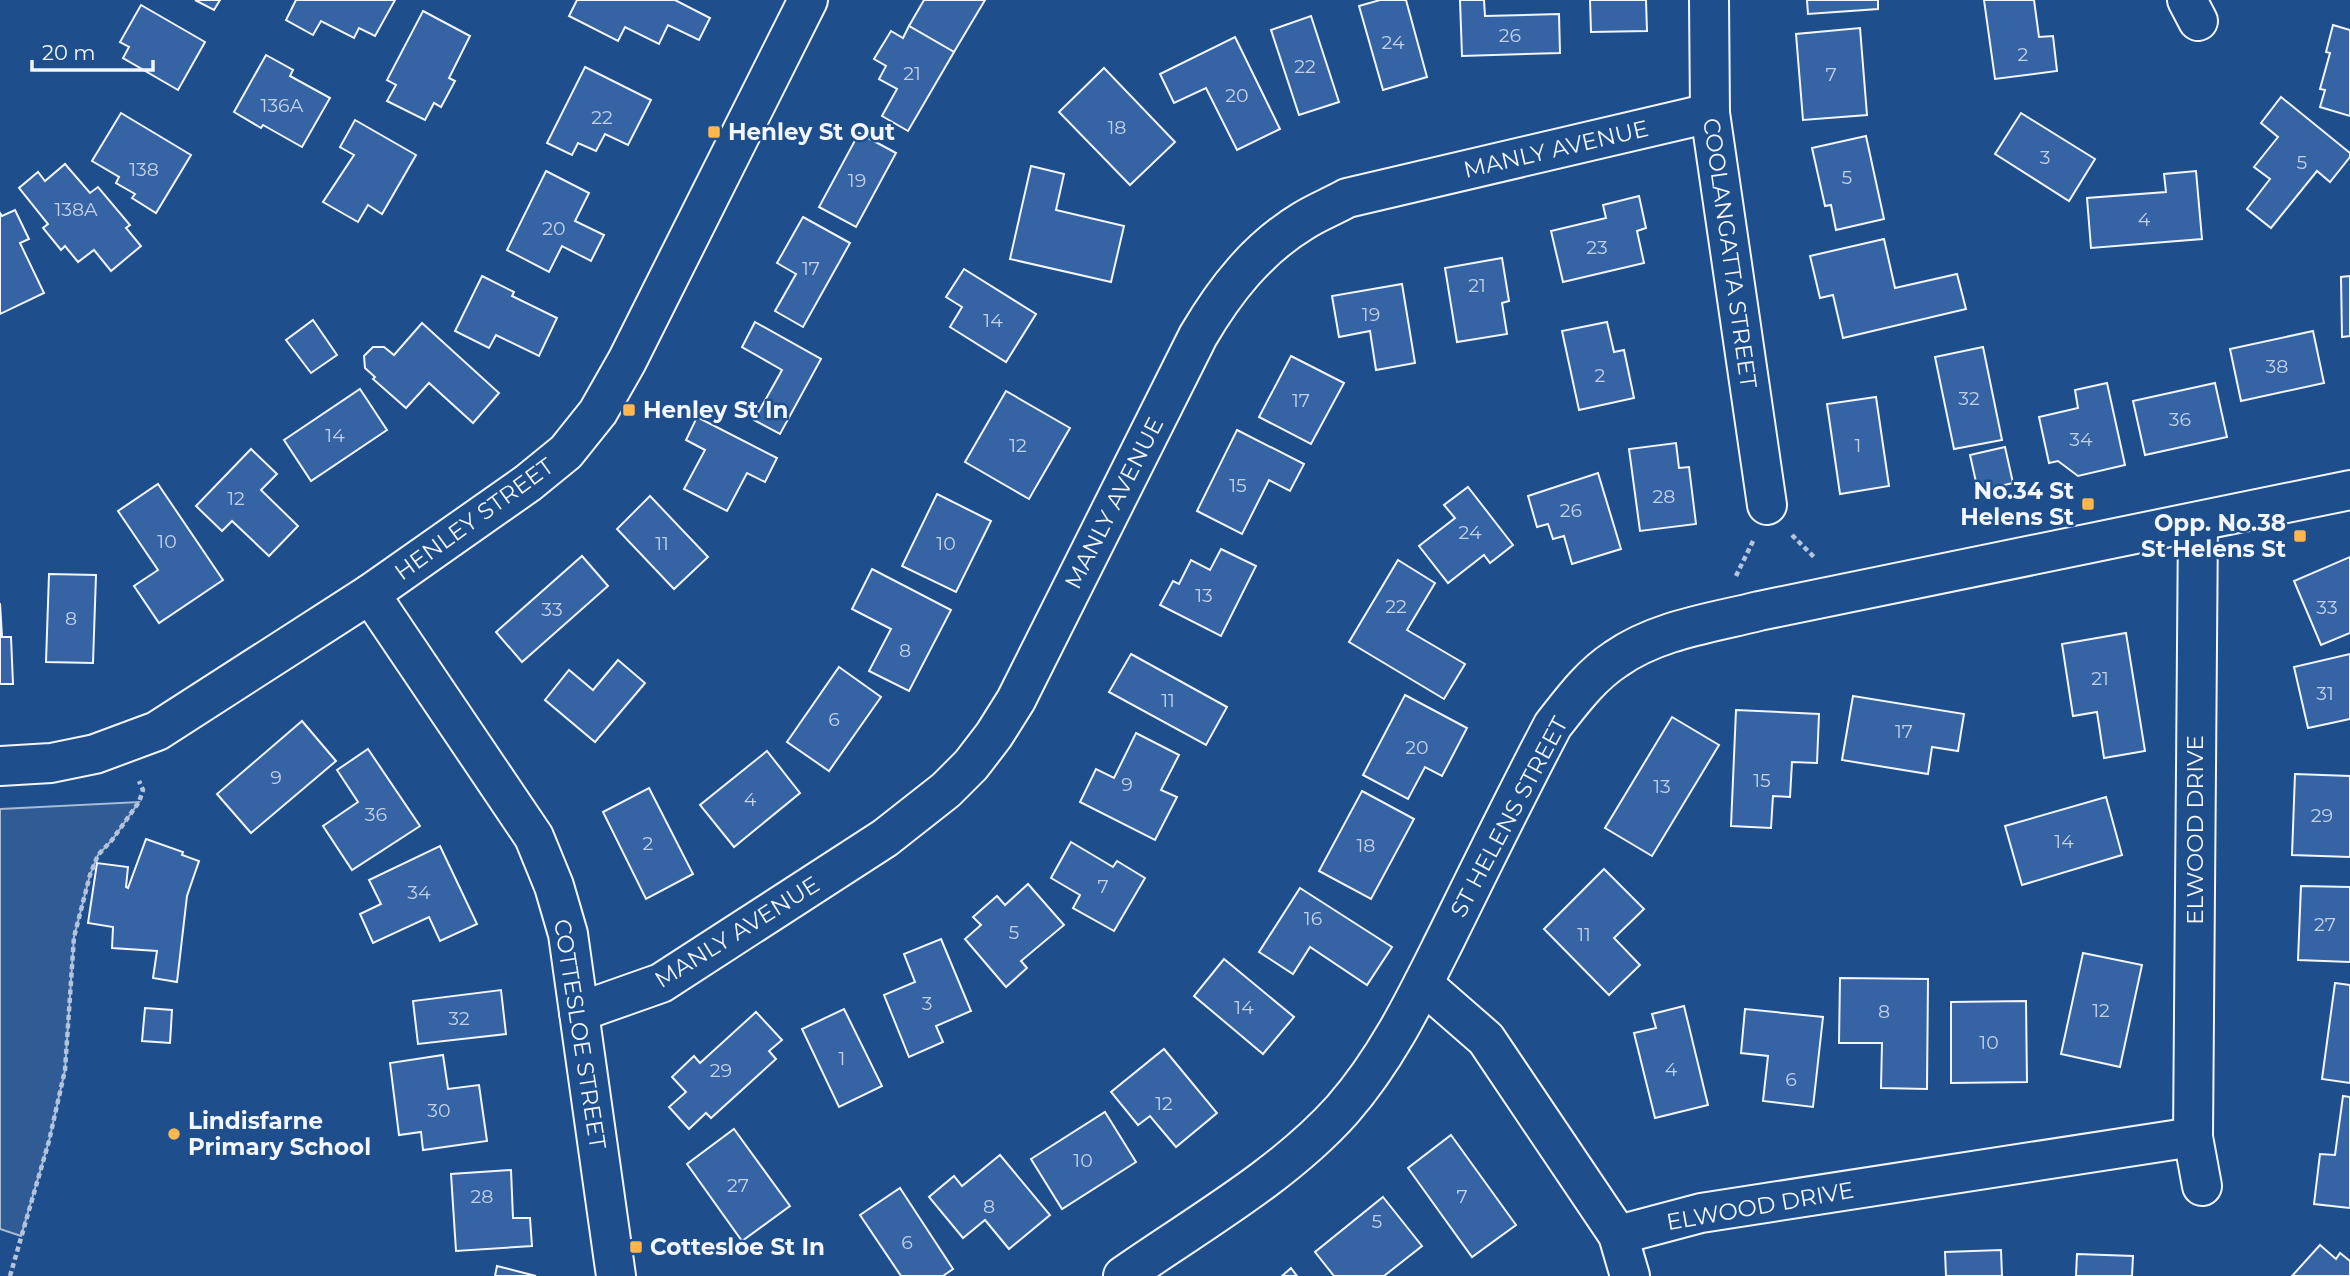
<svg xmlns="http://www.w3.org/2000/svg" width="2350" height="1276" font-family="Montserrat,sans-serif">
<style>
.built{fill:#305b95;stroke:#a8bbd7;stroke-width:2}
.building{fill:#3563a3;stroke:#f2f6ff;stroke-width:2}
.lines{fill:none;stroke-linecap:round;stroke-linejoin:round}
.minor-casing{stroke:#f2f6ff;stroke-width:42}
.path{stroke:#b3c4dc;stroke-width:4.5;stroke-dasharray:5 3.5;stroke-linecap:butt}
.minor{stroke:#1f4e8c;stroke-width:38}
.poi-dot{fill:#ffb74d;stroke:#1f4e8c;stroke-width:2.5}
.labels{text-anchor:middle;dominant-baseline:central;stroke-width:5;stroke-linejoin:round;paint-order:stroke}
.number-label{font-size:19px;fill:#c3d1e8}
.poi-label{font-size:23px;font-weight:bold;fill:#f2f6ff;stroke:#1f4e8c;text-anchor:start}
.street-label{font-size:23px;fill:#f2f6ff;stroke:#1f4e8c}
</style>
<rect width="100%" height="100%" fill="#1f4e8c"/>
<path class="built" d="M139,802L112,840L98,855L90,875L74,937L65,1070L49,1141L21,1236L0,1229V809Z"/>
<g class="building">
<path d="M195,0H220L214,10Z"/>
<path d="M296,0H395L375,36L359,28L354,38L321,21L313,35L286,20Z"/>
<path d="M577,0H675L710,18L699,40L668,25L659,44L625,27L618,41L569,16Z"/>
<path d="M924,0H985L954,52L909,26Z"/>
<path d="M1380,0H1406L1427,77L1383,90L1359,6Z"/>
<path d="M1460,0H1484L1485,16L1559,14L1560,53L1462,56Z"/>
<path d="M1590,0H1646L1647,31L1591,32Z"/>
<path d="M1807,0H1878V9L1808,14Z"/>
<path d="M1984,0H2034L2039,37L2053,36L2057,71L1995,79Z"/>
<path d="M141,5L205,42L178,90L123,58L129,47L120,42Z"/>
<path d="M423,11L470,36L449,78L455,81L441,107L434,103L425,120L387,101L396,85L387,80Z"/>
<path d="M1311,16L1339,102L1299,115L1271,30Z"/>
<path d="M2333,25L2350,30V116L2320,107L2325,90L2320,89L2330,53L2326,52Z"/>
<path d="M909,26L954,52L908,131L882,116L897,89L879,79L886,66L874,59L891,31L903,38Z"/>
<path d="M1860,28L1867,115L1803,120L1796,34Z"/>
<path d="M1235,37L1280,129L1237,150L1206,88L1174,103L1160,74Z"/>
<path d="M266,55L293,70L290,76L330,98L302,147L263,125L261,128L234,112Z"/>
<path d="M585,67L651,100L628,145L605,134L596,151L578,143L572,155L547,143Z"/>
<path d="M1104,68L1175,142L1130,185L1059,112Z"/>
<path d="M2281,97L2350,153V157L2330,182L2317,171L2271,228L2247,209L2270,179L2254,167L2278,137L2261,123Z"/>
<path d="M121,113L191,155L156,213L132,198L135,194L116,183L119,177L92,161Z"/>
<path d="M2021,113L2095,159L2069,201L1995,154Z"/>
<path d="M355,120L416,155L382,214L368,205L358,222L323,202L354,155L340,147Z"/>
<path d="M859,133L896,153L856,227L819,207Z"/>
<path d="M1866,136L1884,219L1836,230L1831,205L1825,206L1812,148Z"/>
<path d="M65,164L90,193L98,187L130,225L126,228L141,246L111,271L94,250L78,262L65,246L61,250L43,228L48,224L19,188L38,172L45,181Z"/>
<path d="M1031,166L1064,174L1056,210L1124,226L1111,282L1010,259Z"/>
<path d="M546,171L589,193L575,221L604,235L591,261L562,246L549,272L507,250Z"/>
<path d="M2196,171L2202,239L2091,248L2087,198L2166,192L2164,174Z"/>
<path d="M1639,196L1646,228L1637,231L1644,263L1563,282L1551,231L1606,218L1603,205Z"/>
<path d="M15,210L29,239L20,243L44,293L0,314V213L2,216Z"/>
<path d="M803,217L850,243L803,327L775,311L796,274L777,263Z"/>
<path d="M1884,239L1895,288L1957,274L1966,309L1843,338L1833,295L1820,298L1810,256Z"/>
<path d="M1502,258L1509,301L1502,303L1507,334L1457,342L1445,268Z"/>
<path d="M964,269L1036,314L1006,362L950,327L962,307L946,297Z"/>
<path d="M482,276L514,292L512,296L557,318L539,356L496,335L489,348L455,331Z"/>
<path d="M2350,276V336L2342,337L2341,277Z"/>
<path d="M1402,284L1415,363L1376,370L1370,331L1339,337L1332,296Z"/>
<path d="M313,320L337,355L311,373L286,340Z"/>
<path d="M755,322L821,359L780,434L754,420L782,370L742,347Z"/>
<path d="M1607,322L1614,352L1624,350L1634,398L1579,410L1562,331Z"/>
<path d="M422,323L499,393L473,423L429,383L406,408L373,379L375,377L365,368L364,356L373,347H384L394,355Z"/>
<path d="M2313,331L2324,383L2241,401L2230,349Z"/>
<path d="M1983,347L2002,440L1954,449L1935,357Z"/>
<path d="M1291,356L1344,383L1311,444L1259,417Z"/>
<path d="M2107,383L2125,465L2078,476L2058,461L2049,463L2039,417L2078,408L2075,390Z"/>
<path d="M2215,383L2227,437L2145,455L2133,401Z"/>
<path d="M360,389L387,430L311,481L284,440Z"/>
<path d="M1006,391L1070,428L1029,499L965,462Z"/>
<path d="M1876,397L1889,486L1840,494L1827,404Z"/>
<path d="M697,417L777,458L765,482L747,473L727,511L684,489L705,450L686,440Z"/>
<path d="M1237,430L1304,464L1290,491L1269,480L1242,534L1197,511Z"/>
<path d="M1676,443L1679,468L1689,467L1696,524L1640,531L1629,449Z"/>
<path d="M2005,447L2013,483L1978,491L1970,455Z"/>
<path d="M251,449L277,474L261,490L298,526L269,556L232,521L222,531L196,506Z"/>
<path d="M1598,473L1621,549L1572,564L1564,536L1553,539L1548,524L1537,527L1528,496Z"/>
<path d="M158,484L223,580L159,623L134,586L158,570L118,511Z"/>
<path d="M1468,487L1513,545L1490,563L1484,555L1448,583L1419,546L1455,518L1444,505Z"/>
<path d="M937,494L991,521L956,592L902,566Z"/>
<path d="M650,496L708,557L674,589L617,529Z"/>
<path d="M1221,549L1256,566L1221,636L1160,605L1173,581L1179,584L1191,560L1210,570Z"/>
<path d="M582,556L608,586L522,662L496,632Z"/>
<path d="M2350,557V633L2321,645L2294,581Z"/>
<path d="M1398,560L1435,583L1407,630L1465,664L1444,699L1349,642Z"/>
<path d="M872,569L951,610L909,691L869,671L891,629L852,609Z"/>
<path d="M49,574L96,575L93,663L46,662Z"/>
<path d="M0,603L2,637H11L13,684H0Z"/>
<path d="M2126,633L2145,751L2104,758L2097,712L2073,716L2062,644Z"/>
<path d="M1131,654L1227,707L1206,745L1109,692Z"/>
<path d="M2350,654V719L2308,728L2294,667Z"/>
<path d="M618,660L645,683L595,742L545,700L569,670L593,690Z"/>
<path d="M839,667L881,697L829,771L787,742Z"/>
<path d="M1405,695L1467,728L1442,776L1425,767L1408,799L1363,775Z"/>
<path d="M1853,696L1964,714L1958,751L1932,747L1928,774L1842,760Z"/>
<path d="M1736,710L1819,714L1817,763L1792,762L1790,797L1773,796L1771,828L1731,826Z"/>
<path d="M1672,717L1719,745L1652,856L1605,828Z"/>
<path d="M302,721L336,761L251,833L217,794Z"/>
<path d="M1136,733L1179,755L1161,790L1177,797L1155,840L1080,802L1096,769L1114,778Z"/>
<path d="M368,749L420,826L352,870L323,826L358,802L337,770Z"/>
<path d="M767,751L800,793L734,847L700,805Z"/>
<path d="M2295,774L2350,776V857L2292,855Z"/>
<path d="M649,788L693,874L646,899L603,812Z"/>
<path d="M1362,791L1414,819L1371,899L1319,871Z"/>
<path d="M2106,797L2122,855L2022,885L2005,826Z"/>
<path d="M146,839L183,852L182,855L199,861L187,896L177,982L153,978L157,951L112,948L113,927L88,923L97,863L128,867L126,887L128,888Z"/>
<path d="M1071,842L1113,867L1117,861L1145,878L1114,931L1073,908L1080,895L1051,878Z"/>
<path d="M440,846L477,924L440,941L429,917L373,943L360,914L381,904L369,880Z"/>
<path d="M1604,869L1644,909L1614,938L1640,965L1609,995L1544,929Z"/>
<path d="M1028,884L1064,925L1021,961L1027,968L1006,987L965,939L981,925L973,917L997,896L1005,905Z"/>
<path d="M2301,886L2350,887V962L2298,960Z"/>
<path d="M1300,888L1392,947L1367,985L1310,947L1293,974L1259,952Z"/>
<path d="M941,939L971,1011L936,1026L943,1042L909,1057L884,995L915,982L904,954Z"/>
<path d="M2083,953L2142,965L2120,1067L2061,1054Z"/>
<path d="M1224,959L1294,1017L1263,1054L1194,996Z"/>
<path d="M1840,978L1928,979L1927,1089L1881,1088L1882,1043H1839Z"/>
<path d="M2335,983L2350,985V1083L2322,1079Z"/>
<path d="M501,990L506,1034L418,1044L413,1001Z"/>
<path d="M2026,1001L2027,1082L1951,1083V1002Z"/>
<path d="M1684,1006L1708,1105L1655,1118L1634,1033L1656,1028L1652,1014Z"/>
<path d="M145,1008L172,1010L170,1043L142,1041Z"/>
<path d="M844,1009L882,1086L839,1107L802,1029Z"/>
<path d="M1745,1009L1823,1017L1813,1107L1763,1101L1768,1056L1741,1053Z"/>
<path d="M756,1012L782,1040L769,1051L776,1059L711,1118L706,1113L689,1129L669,1107L686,1092L672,1077L694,1056L700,1063Z"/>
<path d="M1164,1049L1217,1113L1176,1147L1150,1116L1138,1125L1111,1092Z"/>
<path d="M443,1055L448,1089L479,1085L487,1141L423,1150L421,1132L399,1135L390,1063Z"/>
<path d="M2343,1096L2350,1097V1208L2314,1204L2320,1154L2335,1155Z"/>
<path d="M1105,1112L1136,1162L1062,1209L1031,1159Z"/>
<path d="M734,1129L790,1206L742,1241L687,1164Z"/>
<path d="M1451,1135L1516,1225L1472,1257L1408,1168Z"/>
<path d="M1000,1155L1050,1215L1009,1249L985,1220L963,1238L929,1197L954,1176L962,1186Z"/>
<path d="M511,1170L513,1218H530L532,1246L456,1251L451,1174Z"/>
<path d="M900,1188L953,1269L943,1276H901L860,1215Z"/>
<path d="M1383,1197L1422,1246L1384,1276H1334L1315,1252Z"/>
<path d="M2320,1245L2336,1259L2340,1253L2350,1261V1276H2292Z"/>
<path d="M2001,1250L2002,1276H1946L1945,1252Z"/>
<path d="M2077,1254L2133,1256L2132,1276H2076Z"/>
<path d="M497,1266L536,1276H495Z"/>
<path d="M1291,1268L1297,1276H1282Z"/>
</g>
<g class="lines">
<g class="minor-casing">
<g id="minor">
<path d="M1709,0L1710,113L1767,505"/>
<path d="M2187,0L2198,21"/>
<path d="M2198,522L2193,1137L2202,1186"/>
<path d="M370,594L534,837L554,886L568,934L616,1276"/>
<path d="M0,766L51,763L95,754L157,731L370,594L528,483L566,452L598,412L627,361L808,0"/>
<path d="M1423,984L1486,1039L1618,1235L1630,1276"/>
<path d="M579,1012L661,983L885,838L946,790L971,765L994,735L1016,700L1198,336C1225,290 1257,249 1303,221C1317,212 1333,206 1347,198L1710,113"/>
<path d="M1618,1235L1701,1213L2193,1137"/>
<path d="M1123,1276C1196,1225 1283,1176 1342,1110C1387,1059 1416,998 1446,938C1481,867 1516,795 1553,725C1572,701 1590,676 1616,659C1657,630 1711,623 1759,611L2350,490"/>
</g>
</g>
<g class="path">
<path d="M1792,535L1815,558"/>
<path d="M1736,576L1754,539"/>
<path d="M10,1276L49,1141L65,1070L74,937L90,875L98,855L112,840L139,802L143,790L139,781"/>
</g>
<use href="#minor" class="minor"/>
</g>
<g class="poi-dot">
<rect x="707" y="125" width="14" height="14" rx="3.5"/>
<rect x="622" y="403" width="14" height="14" rx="3.5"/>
<rect x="2081" y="497" width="14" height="14" rx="3.5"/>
<rect x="2293" y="529" width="14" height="14" rx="3.5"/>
<circle cx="174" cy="1134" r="7"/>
<rect x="629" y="1240" width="14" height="14" rx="3.5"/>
</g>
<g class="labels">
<g class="number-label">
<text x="1510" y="35">26</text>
<text x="1393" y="42">24</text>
<text x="2023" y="54">2</text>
<text x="1305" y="66">22</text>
<text x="912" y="73">21</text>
<text x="1831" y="74">7</text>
<text x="1237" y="95">20</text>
<text x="282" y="105">136A</text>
<text x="602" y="117">22</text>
<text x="1117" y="127">18</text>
<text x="2045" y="157">3</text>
<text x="2302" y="162">5</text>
<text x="144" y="169">138</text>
<text x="1847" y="177">5</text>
<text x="857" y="180">19</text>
<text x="76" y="209">138A</text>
<text x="2144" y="219">4</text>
<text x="554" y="228">20</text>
<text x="1597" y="247">23</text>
<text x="811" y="268">17</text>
<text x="1477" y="285">21</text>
<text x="1371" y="314">19</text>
<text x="993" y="320">14</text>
<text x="2277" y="366">38</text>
<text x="1600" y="375">2</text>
<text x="1969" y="398">32</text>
<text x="1301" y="400">17</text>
<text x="2180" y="419">36</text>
<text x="335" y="435">14</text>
<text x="2081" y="439">34</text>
<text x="1018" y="445">12</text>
<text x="1858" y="445">1</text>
<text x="1238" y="485">15</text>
<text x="1664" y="496">28</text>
<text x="236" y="498">12</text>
<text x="1571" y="510">26</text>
<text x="1470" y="532">24</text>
<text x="167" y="541">10</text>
<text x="662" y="543">11</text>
<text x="946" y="543">10</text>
<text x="1204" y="595">13</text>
<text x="1396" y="606">22</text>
<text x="2327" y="607">33</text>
<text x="552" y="609">33</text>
<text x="71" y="618">8</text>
<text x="905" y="650">8</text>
<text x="2100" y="678">21</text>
<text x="2325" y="693">31</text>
<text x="1168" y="700">11</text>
<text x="834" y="719">6</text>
<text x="1904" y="731">17</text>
<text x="1417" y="747">20</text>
<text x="276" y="777">9</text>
<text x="1762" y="780">15</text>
<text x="1127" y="784">9</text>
<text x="1662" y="786">13</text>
<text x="750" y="799">4</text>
<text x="376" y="814">36</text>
<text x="2322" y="815">29</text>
<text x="2064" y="841">14</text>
<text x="648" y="843">2</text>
<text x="1366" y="845">18</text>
<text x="1103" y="886">7</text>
<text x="419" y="892">34</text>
<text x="1313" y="918">16</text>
<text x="2325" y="924">27</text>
<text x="1014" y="932">5</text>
<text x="1584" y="934">11</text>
<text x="927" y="1003">3</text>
<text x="1244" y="1007">14</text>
<text x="2101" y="1010">12</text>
<text x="1884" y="1011">8</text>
<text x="459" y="1018">32</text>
<text x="1989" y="1042">10</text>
<text x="842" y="1058">1</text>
<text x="1671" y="1069">4</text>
<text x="721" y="1070">29</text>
<text x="1791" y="1079">6</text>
<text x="1164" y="1103">12</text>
<text x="439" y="1110">30</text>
<text x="1083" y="1160">10</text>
<text x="738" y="1185">27</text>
<text x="482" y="1196">28</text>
<text x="1462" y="1196">7</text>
<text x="989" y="1206">8</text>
<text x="1377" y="1221">5</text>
<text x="907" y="1242">6</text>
</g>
<g class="poi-label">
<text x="728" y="132">Henley St Out</text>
<text x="643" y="410">Henley St In</text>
<text x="2074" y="491" text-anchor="end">No.34 St<tspan x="2074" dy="26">Helens St</tspan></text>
<text x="2286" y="523" text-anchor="end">Opp. No.38<tspan x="2286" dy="26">St Helens St</tspan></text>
<text x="188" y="1121">Lindisfarne<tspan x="188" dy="26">Primary School</tspan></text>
<text x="650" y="1247">Cottesloe St In</text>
</g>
<g class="street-label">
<text transform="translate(1556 149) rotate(-13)">MANLY AVENUE</text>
<text transform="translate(1730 253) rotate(82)">COOLANGATTA STREET</text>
<text transform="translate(1114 503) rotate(-63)">MANLY AVENUE</text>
<text transform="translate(474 519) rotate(-36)">HENLEY STREET</text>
<text transform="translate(1509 817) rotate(-62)">ST HELENS STREET</text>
<text transform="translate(2195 830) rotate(-90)">ELWOOD DRIVE</text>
<text transform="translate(737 932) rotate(-32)">MANLY AVENUE</text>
<text transform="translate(580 1034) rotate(81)">COTTESLOE STREET</text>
<text transform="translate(1760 1206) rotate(-10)">ELWOOD DRIVE</text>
</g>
</g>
<path d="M32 60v10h121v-10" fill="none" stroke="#f2f6ff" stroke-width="3.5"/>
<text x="42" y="60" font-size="21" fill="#f2f6ff" stroke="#1f4e8c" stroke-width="5" paint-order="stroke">20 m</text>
</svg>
